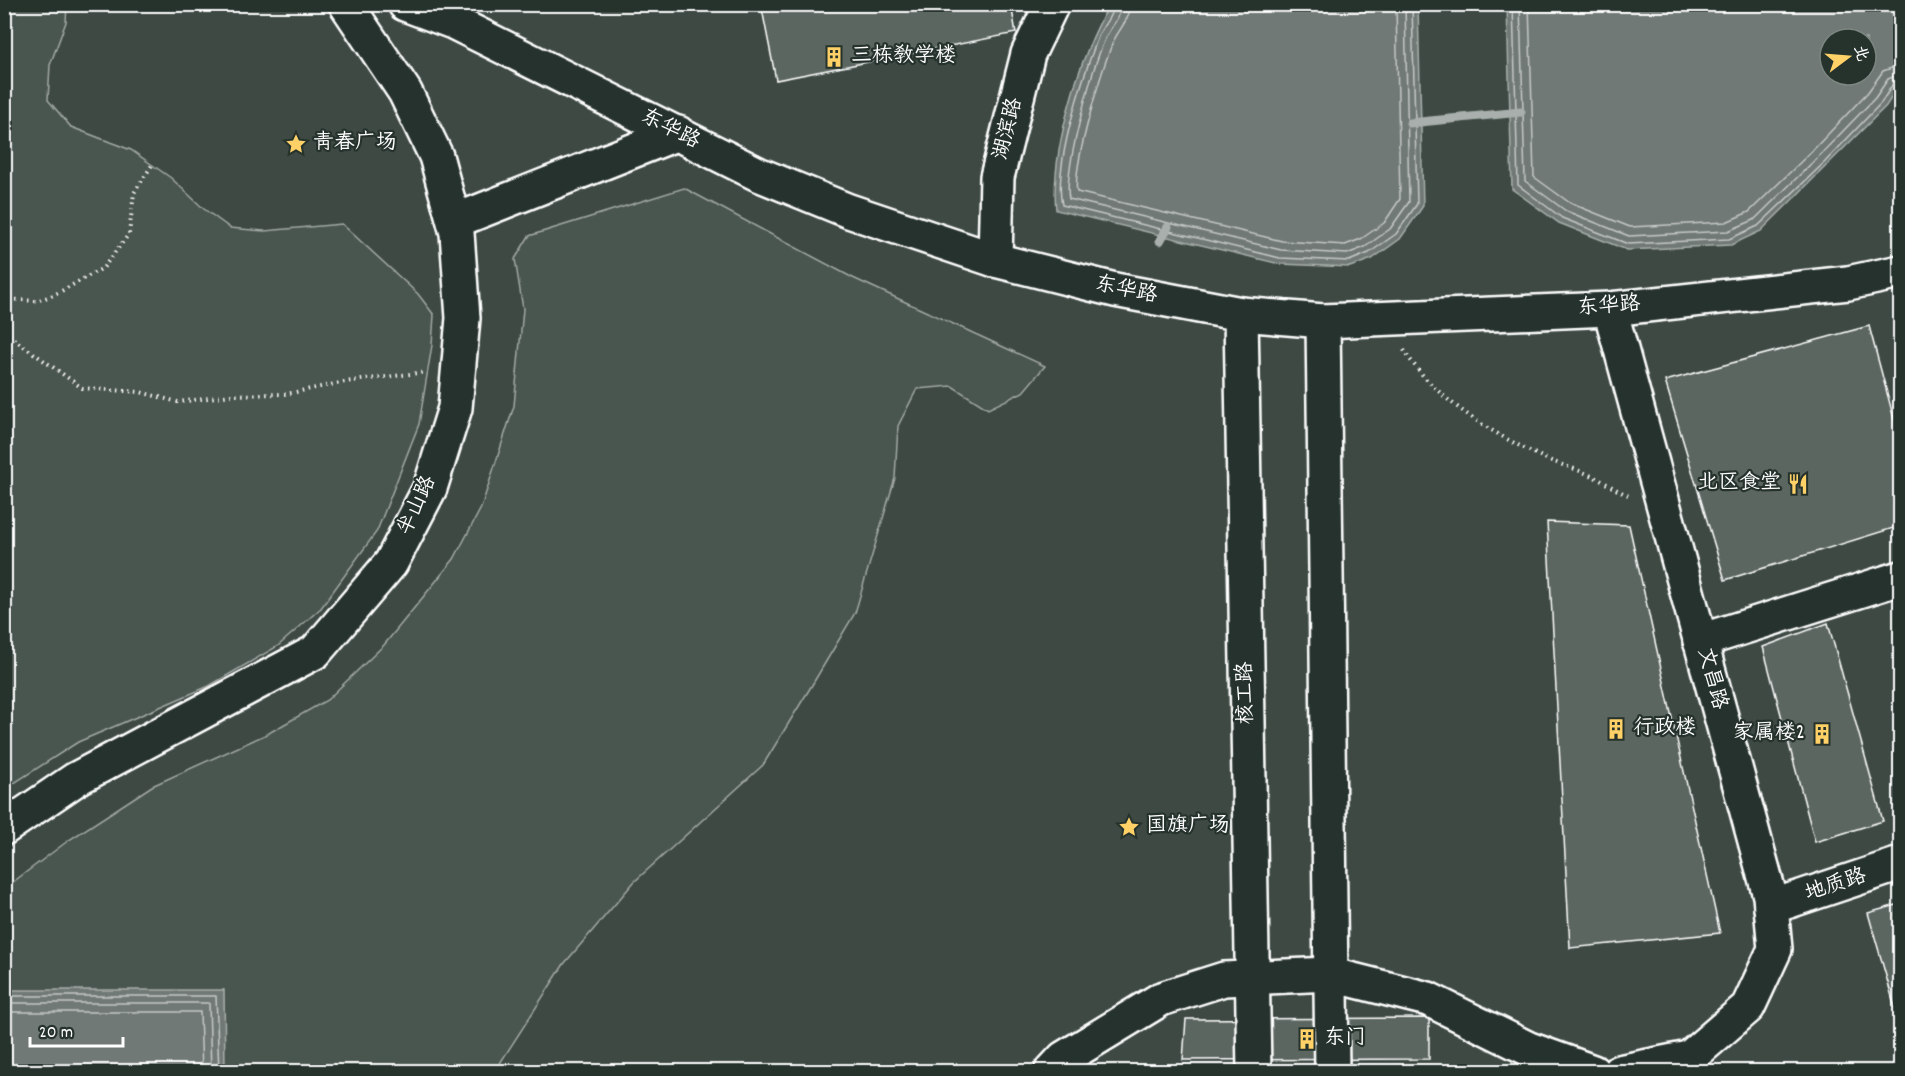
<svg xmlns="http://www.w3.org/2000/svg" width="1905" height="1076" font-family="Dekko,'LXGW WenKai TC',sans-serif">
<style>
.built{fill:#3c4842;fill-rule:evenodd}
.green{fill:#4a544f;stroke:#a4aaa7;stroke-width:1.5}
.water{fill:#707975;stroke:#a9afac;stroke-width:1.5;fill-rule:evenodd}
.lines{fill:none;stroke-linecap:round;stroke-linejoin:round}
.shore{stroke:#c6c9c8;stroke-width:1.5}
.stream{stroke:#a9afac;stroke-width:9}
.building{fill:#5b6661;stroke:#fff;stroke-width:1.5}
.minor-casing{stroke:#fff;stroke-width:38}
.path{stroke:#fff;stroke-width:4;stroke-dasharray:1.5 4.5;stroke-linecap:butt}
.minor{stroke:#26332d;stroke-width:33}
.labels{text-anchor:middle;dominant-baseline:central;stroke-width:4.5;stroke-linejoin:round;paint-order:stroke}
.poi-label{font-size:21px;fill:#fff;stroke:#26332d;text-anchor:start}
.street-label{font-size:21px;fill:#fff;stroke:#26332d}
</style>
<rect width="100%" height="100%" fill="#2f3b35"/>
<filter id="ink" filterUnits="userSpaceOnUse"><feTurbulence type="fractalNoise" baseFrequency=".0167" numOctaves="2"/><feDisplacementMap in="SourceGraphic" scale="12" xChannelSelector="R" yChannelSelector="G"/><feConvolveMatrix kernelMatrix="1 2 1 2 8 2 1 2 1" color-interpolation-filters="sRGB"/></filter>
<g filter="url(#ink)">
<path class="built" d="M5,5H1900V1071H5ZM1830,39H1866V75H1830Z"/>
<g class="green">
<path d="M5,4L67,5L66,22L50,65L48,100L71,127L131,150L171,178L204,209L230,228L264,231L342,224L418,294L434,315L432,345L419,424L377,531L321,608L278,646L209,686L78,742L5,789Z"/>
<path d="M684,188L853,278L1045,366L1023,392L988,409L952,386L917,389L898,426L895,478L855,613L812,685L763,765L634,882L564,964L495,1071H5L4,893L13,882L69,840L152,786L267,734L327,700L384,645L454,559L481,508L514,406L523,309L515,259L529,236Z"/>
</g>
<g class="water">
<path d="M1110,4L1418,5L1423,206L1400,239L1372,259L1350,267L1280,264L1056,210C1050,152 1080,54 1110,4Z"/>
<path d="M1507,5H1900V84L1886,106L1761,231L1731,245L1627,250L1559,223L1512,189ZM1830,39H1866V75H1830Z"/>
<path d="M4,990H224L225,1071H5Z"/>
</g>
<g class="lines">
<g class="shore">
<path d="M1114,4C1113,16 1102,26 1098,37C1083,77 1053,165 1062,205L1280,258L1349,261L1369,253L1396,234L1417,204L1412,4"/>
<path d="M1122,4C1121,17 1111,26 1106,37C1093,65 1063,172 1069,199L1281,250L1347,254L1365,247L1390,229L1409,202L1405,4"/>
<path d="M1131,4C1130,19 1119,29 1113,42C1102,69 1072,167 1077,192L1282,241L1345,245L1361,239L1384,223L1400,199L1396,4"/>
<path d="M1513,4L1518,185L1562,218L1628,244L1729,239L1758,226L1824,163L1881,103L1893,84L1900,82"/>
<path d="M1520,4L1525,181L1566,211L1629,236L1728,231L1754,220L1818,157L1875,98L1888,79L1900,74"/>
<path d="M1529,4L1534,177L1570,203L1630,227L1726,222L1749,212L1812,151L1868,92L1883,71L1900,65"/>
<path d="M4,996H216L219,1072"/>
<path d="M4,1003H209L211,1072"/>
<path d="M4,1012H200L202,1072"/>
</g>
<g class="stream">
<path d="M1410,123L1521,112"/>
<path d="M1160,241L1168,227"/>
</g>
</g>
<g class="building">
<path d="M644,4H662L645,8Z"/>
<path d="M761,4H1011L1016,33L776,80Z"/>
<path d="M1869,326L1900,441V526L1725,580L1665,381Z"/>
<path d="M1547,522L1629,525L1720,933L1570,948Z"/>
<path d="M1828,623L1883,821L1815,842L1763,647Z"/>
<path d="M1900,904V1025L1868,913Z"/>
<path d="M1429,1018V1059L1183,1060L1186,1019Z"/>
</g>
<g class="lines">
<g class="minor-casing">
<g id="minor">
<path d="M405,4L453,22L758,174L849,211L995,260L1115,290L1241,314L1323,321L1610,309L1848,283L1900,272"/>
<path d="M455,221L678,133"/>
<path d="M995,260L997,177L1028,54L1052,4"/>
<path d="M1610,309L1770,896L1775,949L1748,1007L1689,1058L1619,1072"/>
<path d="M1241,314L1254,1072"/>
<path d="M1323,321L1332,1072"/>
<path d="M1700,641L1900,578"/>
<path d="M4,828L76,779L315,652L391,563L430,488L455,408L463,318L457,233L436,156L405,92L346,4"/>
<path d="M1771,907L1900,864"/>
<path d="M1051,1072L1064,1058L1161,999L1224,979L1329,974L1428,999L1529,1049L1593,1072"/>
</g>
</g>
<g class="path">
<path d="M4,299L36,301L54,295L103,268L129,234L134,193L152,165"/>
<path d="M4,332L82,388L140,392L178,402L232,395L286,394L345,382L426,372"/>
<path d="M1404,350C1433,398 1490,432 1540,456C1556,464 1575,468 1592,476C1604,481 1615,490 1628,495"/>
</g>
<use href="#minor" class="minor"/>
</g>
</g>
<defs>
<g id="building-bare" transform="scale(1.62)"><path d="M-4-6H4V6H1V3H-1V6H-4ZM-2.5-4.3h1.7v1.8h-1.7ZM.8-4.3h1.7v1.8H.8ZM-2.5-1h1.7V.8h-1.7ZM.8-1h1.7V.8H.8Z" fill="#ffd166" stroke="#26332d" stroke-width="2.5" paint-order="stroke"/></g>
<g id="sight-bare" transform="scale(1.62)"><path d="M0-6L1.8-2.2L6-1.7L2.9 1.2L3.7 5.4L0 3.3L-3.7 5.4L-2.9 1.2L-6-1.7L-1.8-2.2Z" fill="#ffd166" stroke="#26332d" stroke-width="2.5" paint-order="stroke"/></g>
<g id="restaurant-bare" transform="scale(1.62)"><path d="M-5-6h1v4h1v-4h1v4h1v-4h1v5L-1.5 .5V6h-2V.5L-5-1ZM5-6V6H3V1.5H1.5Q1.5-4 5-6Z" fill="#ffd166" stroke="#26332d" stroke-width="2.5" paint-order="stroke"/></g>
</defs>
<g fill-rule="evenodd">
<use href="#building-bare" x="834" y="57"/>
<use href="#sight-bare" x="296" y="144"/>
<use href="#restaurant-bare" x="1798" y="484"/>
<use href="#building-bare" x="1616" y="729"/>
<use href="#building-bare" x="1822" y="734"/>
<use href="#sight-bare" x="1129" y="827"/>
<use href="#building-bare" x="1307" y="1039"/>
</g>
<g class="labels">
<g class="poi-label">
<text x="851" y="57">三栋教学楼</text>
<text x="313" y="144">青春广场</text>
<text x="1781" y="484" text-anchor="end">北区食堂</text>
<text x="1633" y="729">行政楼</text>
<text x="1805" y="734" text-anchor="end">家属楼2</text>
<text x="1146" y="827">国旗广场</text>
<text x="1324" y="1039">东门</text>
</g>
<g class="street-label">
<text transform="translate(1009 129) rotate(-76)">湖滨路</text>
<text transform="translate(670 130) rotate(27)">东华路</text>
<text transform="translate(1126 291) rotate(12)">东华路</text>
<text transform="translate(1609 307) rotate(-4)">东华路</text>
<text transform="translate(418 506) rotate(-65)">半山路</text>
<text transform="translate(1711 679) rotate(75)">文昌路</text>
<text transform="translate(1247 693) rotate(-91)">核工路</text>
<text transform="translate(1836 886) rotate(-18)">地质路</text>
</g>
</g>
<rect width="1905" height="1076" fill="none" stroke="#26332d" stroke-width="24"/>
<rect x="12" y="12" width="1881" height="1052" fill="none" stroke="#fff" stroke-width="2" filter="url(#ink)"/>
<g transform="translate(1848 57) rotate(74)"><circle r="28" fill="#26332d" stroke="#7d8581" stroke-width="1.5"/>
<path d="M0-4.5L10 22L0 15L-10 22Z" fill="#ffd166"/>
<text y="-9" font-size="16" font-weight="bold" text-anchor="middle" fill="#ffffff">北</text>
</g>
<path d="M30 1037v9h93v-9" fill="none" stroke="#ffffff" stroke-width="3"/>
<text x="39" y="1037" font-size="18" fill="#ffffff" stroke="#26332d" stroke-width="4.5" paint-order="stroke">20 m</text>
</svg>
